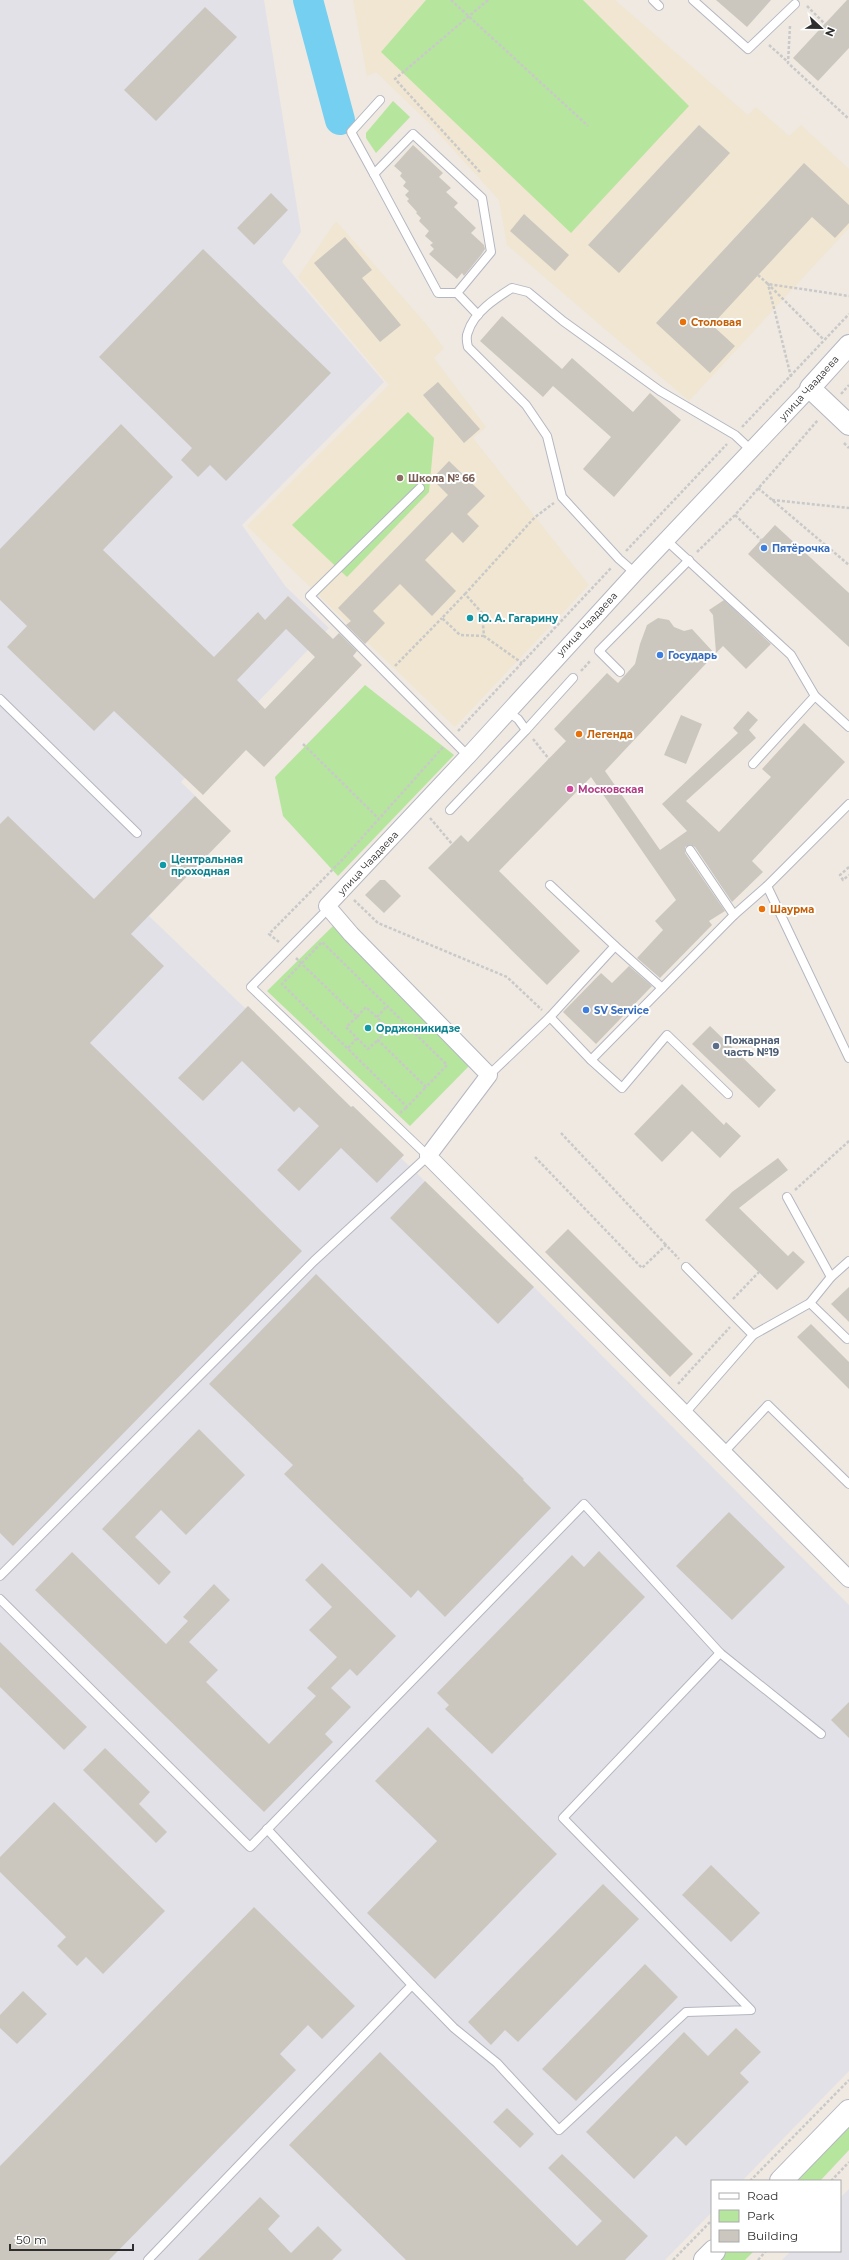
<svg xmlns="http://www.w3.org/2000/svg" width="849" height="2260" font-family="Montserrat,sans-serif">
<style>
.industrial{fill:#e3e1e8}
.education{fill:#f0e6d1}
.green{fill:#b6e59e}
.lines{fill:none;stroke-linecap:round;stroke-linejoin:round}
.river{stroke:#75cff0;stroke-width:30}
.building{fill:#cbc7bf;fill-rule:evenodd}
.service-casing{stroke:#b4b7c1;stroke-width:10}
.minor-casing{stroke:#b4b7c1;stroke-width:18}
.tertiary-casing{stroke:#b4b7c1;stroke-width:22}
.secondary-casing{stroke:#b4b7c1;stroke-width:24}
.path{stroke:#c9c9c9;stroke-width:2.5;stroke-dasharray:3 2;stroke-linecap:butt}
.service{stroke:#fff;stroke-width:8}
.minor{stroke:#fff;stroke-width:16}
.tertiary{stroke:#fff;stroke-width:20}
.secondary{stroke:#fff;stroke-width:22}
.food-dot{fill:#e8710a;stroke:#fff;stroke-width:1.5}
.education-dot{fill:#8d6e63;stroke:#fff;stroke-width:1.5}
.shop-dot{fill:#3f7fe0;stroke:#fff;stroke-width:1.5}
.culture-dot{fill:#0f9aa8;stroke:#fff;stroke-width:1.5}
.hotel-dot{fill:#d1479c;stroke:#fff;stroke-width:1.5}
.service-dot{fill:#5c6f8a;stroke:#fff;stroke-width:1.5}
.labels{text-anchor:middle;dominant-baseline:central;stroke-width:4;stroke-linejoin:round;paint-order:stroke}
.food-label{font-size:10px;font-weight:bold;fill:#c56008;stroke:#fff;text-anchor:start}
.street-label{font-size:10px;fill:#2e2e2e;stroke:#fff}
.education-label{font-size:10px;font-weight:bold;fill:#785e54;stroke:#fff;text-anchor:start}
.shop-label{font-size:10px;font-weight:bold;fill:#366cbe;stroke:#fff;text-anchor:start}
.culture-label{font-size:10px;font-weight:bold;fill:#0d838f;stroke:#fff;text-anchor:start}
.hotel-label{font-size:10px;font-weight:bold;fill:#b23c85;stroke:#fff;text-anchor:start}
.service-label{font-size:10px;font-weight:bold;fill:#4e5e75;stroke:#fff;text-anchor:start}
</style>
<rect width="100%" height="100%" fill="#efe9e1"/>
<g class="industrial">
<path d="M0,0H264L301,232L282,262L384,382L242,525L286,587L329,628L181,782L231,831L149,916L245,1008L248,1006L351,1107L353,1106L404,1155L401,1158L534,1287L849,1605V2071L742,2181H712V2212L665,2260H0Z"/>
<path d="M849,2189V2260H782L791,2251H840V2198Z"/>
</g>
<g class="education">
<path d="M353,0H615L748,115L756,107L789,136L801,125L849,169V228L689,401L507,245L499,200L428,122L376,72L367,76Z"/>
<path d="M336,221L427,325L444,348L434,358L486,427L473,438L589,585L455,727L247,526L389,385L298,277Z"/>
</g>
<g class="green">
<path d="M426,0H583L689,106L571,233L381,52Z"/>
<path d="M393,101L410,117L376,153L366,138V133Z"/>
<path d="M408,412L434,438L429,492L347,577L292,525Z"/>
<path d="M365,685L454,755L338,876L283,816L275,777Z"/>
<path d="M333,926L469,1066L410,1126L267,991Z"/>
<path d="M849,2124V2150L820,2181H794Z"/>
<path d="M726,2251H754L745,2260H718Z"/>
</g>
<g class="lines">
<path class="river" d="M308,0L340,120"/>
</g>
<g class="building">
<path d="M716,0H771L747,27Z"/>
<path d="M847,0H849V48L818,81L793,58Z"/>
<path d="M205,7L237,37L156,121L124,90Z"/>
<path d="M699,125L730,153L619,273L588,245Z"/>
<path d="M413,145L443,173L439,177L451,188L446,192L458,203L454,207L476,228L471,233L484,245L485,249L481,255L464,276L462,273L457,279L429,254L434,249L430,245L433,243L425,236L429,231L419,221L421,218L416,213L417,212L407,201L409,199L405,195L409,191L403,186L406,182L400,176L402,173L394,166Z"/>
<path d="M804,163L849,205V223L835,238L812,217L712,325L735,346L710,373L656,323Z"/>
<path d="M271,193L288,210L254,245L237,228Z"/>
<path d="M524,214L569,255L555,271L510,231Z"/>
<path d="M345,237L372,270L362,278L401,325L380,342L314,263Z"/>
<path d="M203,249L331,373L226,481L210,465L198,477L181,460L192,448L99,357Z"/>
<path d="M502,316L562,369L572,358L633,412L650,393L681,420L614,497L583,469L611,437L553,386L543,397L480,341Z"/>
<path d="M438,382L480,429L464,443L423,395Z"/>
<path d="M121,424L173,477L103,550L214,657L258,612L265,620L288,596L333,639L339,633L357,651L353,656L362,665L264,767L246,750L203,795L114,711L94,731L7,647L27,626L0,600V549ZM286,629L315,657L265,709L237,680Z"/>
<path d="M449,461L485,496L467,514L479,526L463,543L452,532L425,560L456,591L432,616L400,584L373,611L385,623L365,644L346,625L351,621L338,608L448,495L432,479Z"/>
<path d="M775,525L849,593V647L748,554Z"/>
<path d="M724,600L771,644L746,669L723,646L716,653L713,615L709,610Z"/>
<path d="M658,618L669,620L674,627L684,631L692,629L715,654L605,771L660,850L687,831L662,804L738,733L733,728L748,711L758,720L749,730L756,738L686,801L719,832L771,777L762,769L804,723L845,762L752,861L763,872L732,902L695,847L690,845L685,847V853L725,911L709,921L712,925L660,978L637,958L663,930L655,921L676,900L591,777L499,871L580,951L547,985L428,868L461,835L468,842L566,741L554,729L607,673L618,683L635,664L640,644L647,625Z"/>
<path d="M681,715L702,724L686,764L664,755Z"/>
<path d="M195,796L231,831L131,934L164,966L90,1043L302,1251L13,1546L0,1533V824L8,816L94,899Z"/>
<path d="M380,880H385L401,896L384,913L365,895Z"/>
<path d="M629,966L652,986L596,1044L563,1012L601,973L612,983Z"/>
<path d="M248,1006L351,1107L353,1106L404,1155L377,1183L341,1148L299,1191L277,1170L319,1126L299,1107L294,1112L242,1061L203,1101L178,1078Z"/>
<path d="M710,1026L776,1090L759,1108L692,1044Z"/>
<path d="M682,1084L724,1125L726,1122L741,1136L720,1158L692,1131L662,1162L634,1134Z"/>
<path d="M778,1158L788,1170L739,1208L788,1256L793,1251L805,1262L777,1290L705,1220L732,1192Z"/>
<path d="M425,1181L534,1287L498,1324L390,1218Z"/>
<path d="M568,1229L693,1354L670,1377L545,1252Z"/>
<path d="M316,1274L524,1479L523,1480L551,1508L445,1617L418,1590L411,1598L284,1474L293,1465L209,1384Z"/>
<path d="M849,1287V1322L831,1304Z"/>
<path d="M811,1324L849,1362V1389L797,1337Z"/>
<path d="M199,1429L245,1475L186,1535L161,1510L135,1537L171,1572L159,1585L102,1529Z"/>
<path d="M729,1512L785,1567L732,1620L676,1566Z"/>
<path d="M599,1551L645,1597L492,1754L445,1709L449,1705L437,1693L572,1555L584,1567Z"/>
<path d="M72,1552L166,1644L188,1621L183,1617L214,1584L230,1600L189,1642L218,1670L206,1682L269,1744L316,1696L307,1688L337,1657L309,1630L332,1607L305,1580L322,1563L396,1636L357,1676L350,1669L331,1688L351,1707L325,1734L333,1742L264,1812L35,1590Z"/>
<path d="M0,1642L87,1727L64,1750L0,1687Z"/>
<path d="M849,1702V1738L831,1720Z"/>
<path d="M428,1727L557,1854L435,1979L367,1913L437,1841L375,1781Z"/>
<path d="M105,1748L150,1792L139,1804L167,1832L156,1843L83,1770Z"/>
<path d="M54,1802L165,1911L103,1974L86,1957L77,1966L57,1946L66,1937L0,1872V1857Z"/>
<path d="M711,1865L760,1913L731,1942L682,1895Z"/>
<path d="M603,1884L639,1919L518,2042L505,2030L491,2045L468,2022Z"/>
<path d="M254,1907L355,2006L322,2039L308,2025L280,2054L296,2070L109,2260H0V2166Z"/>
<path d="M645,1964L678,1997L576,2101L542,2069Z"/>
<path d="M23,1991L47,2014L17,2044L0,2028V2015Z"/>
<path d="M736,2028L761,2052L740,2073L749,2082L686,2146L676,2136L634,2179L586,2132L684,2032L708,2056Z"/>
<path d="M380,2052L577,2246L602,2221L548,2168L562,2154L648,2236L625,2260H406L289,2145Z"/>
<path d="M507,2108L534,2134L520,2148L493,2122Z"/>
<path d="M260,2197L280,2216L268,2229L291,2253L318,2226L342,2250L332,2260H198Z"/>
</g>
<g class="lines">
<g class="service-casing">
<g id="service">
<path d="M653,0L659,6"/>
<path d="M693,0L748,49L795,4"/>
<path d="M374,174L351,132L380,100"/>
<path d="M457,293L491,252L482,198L413,134L374,174L438,293H457L478,315"/>
<path d="M420,488L310,596L468,756"/>
<path d="M666,540L791,655L815,696L849,727"/>
<path d="M635,573L619,559L562,497L547,436L526,405L468,347C467,343 466,336 468,332C474,312 496,298 512,288L528,292L563,321L660,391L735,435L752,451"/>
<path d="M620,672L599,651L689,560"/>
<path d="M0,699L137,833"/>
<path d="M508,712L518,719L526,730L573,678"/>
<path d="M753,764L815,696"/>
<path d="M450,810L526,730"/>
<path d="M690,850L734,915"/>
<path d="M767,886L849,1058"/>
<path d="M615,946L662,988"/>
<path d="M550,1017L615,946L550,885"/>
<path d="M591,1060L734,915L767,886L849,804"/>
<path d="M489,1075L550,1017L591,1060L622,1088L667,1035L728,1094"/>
<path d="M831,1277L849,1261"/>
<path d="M810,1303L847,1339"/>
<path d="M753,1335L810,1303L831,1277L787,1197"/>
<path d="M685,1413L753,1335L686,1267"/>
<path d="M724,1452L768,1405L849,1484"/>
<path d="M0,1576L314,1261L428,1156L251,987L322,915"/>
<path d="M0,1599L250,1847L584,1504L720,1653L821,1734"/>
<path d="M412,1985L454,2028L497,2063L559,2130L686,2012L751,2010L563,1818L720,1653"/>
<path d="M148,2260L412,1985L267,1829"/>
</g>
</g>
<g class="minor-casing">
<path id="minor" d="M810,388L635,573L468,756L327,906L351,934L489,1075L428,1156L849,1579"/>
</g>
<g class="tertiary-casing">
<path id="tertiary" d="M849,345L810,388L849,425"/>
</g>
<g class="secondary-casing">
<g id="secondary">
<path d="M781,2181L849,2111"/>
<path d="M705,2260L714,2251"/>
</g>
</g>
<g class="path">
<path d="M451,0L588,126"/>
<path d="M807,6L825,24"/>
<path d="M790,26L788,63L849,119"/>
<path d="M769,45L788,62"/>
<path d="M480,172L395,79L488,0"/>
<path d="M758,275L768,284L849,296"/>
<path d="M791,377L768,284L824,340"/>
<path d="M841,394L849,385"/>
<path d="M742,427L849,314"/>
<path d="M844,443L849,448"/>
<path d="M758,488L849,565"/>
<path d="M772,500L849,508"/>
<path d="M735,515L761,540"/>
<path d="M626,551L727,444"/>
<path d="M697,552L735,515L818,420"/>
<path d="M465,594L535,517L554,503"/>
<path d="M484,636L460,635L442,618L465,594L482,613L484,636L522,663"/>
<path d="M395,666L442,618"/>
<path d="M581,671L591,660"/>
<path d="M458,731L612,567"/>
<path d="M533,739L549,759"/>
<path d="M303,744L379,819"/>
<path d="M430,818L452,844"/>
<path d="M849,867L840,875L843,880L849,875"/>
<path d="M354,900L378,923L507,977L542,1010"/>
<path d="M279,942L269,934L343,859L444,746"/>
<path d="M296,958L301,963L357,1017L366,1007L389,1029L378,1040L426,1087L447,1065L322,942L282,984L407,1107L426,1087"/>
<path d="M357,1017L346,1027L368,1049L378,1040"/>
<path d="M377,1017L387,1006"/>
<path d="M348,1048L357,1038"/>
<path d="M400,1113L407,1107"/>
<path d="M561,1133L666,1245"/>
<path d="M535,1157L642,1268L666,1245L679,1259"/>
<path d="M795,1190L849,1141"/>
<path d="M733,1299L759,1272"/>
<path d="M678,1384L730,1327"/>
<path d="M750,2181L849,2080"/>
<path d="M831,2181L849,2162"/>
<path d="M673,2260L712,2220"/>
<path d="M758,2260L766,2251"/>
</g>
<use href="#service" class="service"/>
<use href="#minor" class="minor"/>
<use href="#tertiary" class="tertiary"/>
<use href="#secondary" class="secondary"/>
</g>
<g class="food-dot">
<circle cx="683" cy="322" r="4"/>
<circle cx="579" cy="734" r="4"/>
<circle cx="762" cy="909" r="4"/>
</g>
<circle class="education-dot" cx="400" cy="478" r="4"/>
<g class="shop-dot">
<circle cx="764" cy="548" r="4"/>
<circle cx="660" cy="655" r="4"/>
<circle cx="586" cy="1010" r="4"/>
</g>
<g class="culture-dot">
<circle cx="470" cy="618" r="4"/>
<circle cx="163" cy="865" r="4"/>
<circle cx="368" cy="1028" r="4"/>
</g>
<circle class="hotel-dot" cx="570" cy="789" r="4"/>
<circle class="service-dot" cx="716" cy="1046" r="4"/>
<g class="labels">
<g class="food-label">
<text x="691" y="322">Столовая</text>
<text x="587" y="734">Легенда</text>
<text x="770" y="909">Шаурма</text>
</g>
<g class="street-label">
<text transform="translate(809 388) rotate(-48)">улица Чаадаева</text>
<text transform="translate(587 624) rotate(-47)">улица Чаадаева</text>
<text transform="translate(368 863) rotate(-47)">улица Чаадаева</text>
</g>
<g class="education-label">
<text x="408" y="478">Школа № 66</text>
</g>
<g class="shop-label">
<text x="772" y="548">Пятёрочка</text>
<text x="668" y="655">Государь</text>
<text x="594" y="1010">SV Service</text>
</g>
<g class="culture-label">
<text x="478" y="618">Ю. А. Гагарину</text>
<text x="171" y="859">Центральная<tspan x="171" dy="12">проходная</tspan></text>
<text x="376" y="1028">Орджоникидзе</text>
</g>
<g class="hotel-label">
<text x="578" y="789">Московская</text>
</g>
<g class="service-label">
<text x="724" y="1040">Пожарная<tspan x="724" dy="12">часть №19</tspan></text>
</g>
</g>
<rect x="711" y="2180" width="130" height="72" fill="#ffffff" stroke="#ababab"/>
<rect x="719" y="2193" width="20" height="6" fill="#ffffff" stroke="#ababab"/>
<text x="747" y="2200" font-size="12" fill="#2e2e2e">Road</text>
<rect x="719" y="2210" width="20" height="12" fill="#b6e59e" stroke="#ababab"/>
<text x="747" y="2220" font-size="12" fill="#2e2e2e">Park</text>
<rect x="719" y="2230" width="20" height="12" fill="#cbc7bf" stroke="#ababab"/>
<text x="747" y="2240" font-size="12" fill="#2e2e2e">Building</text>
<g transform="translate(821 28) rotate(112)" stroke="#ffffff" stroke-width="3" paint-order="stroke">
<path d="M0-3L7 15L0 10L-7 15Z" fill="#2e2e2e"/>
<text y="-6" font-size="11" font-weight="bold" text-anchor="middle" fill="#2e2e2e">N</text>
</g>
<path d="M10 2244v6h123v-6" fill="none" stroke="#2e2e2e" stroke-width="2"/>
<text x="16" y="2244" font-size="12" fill="#2e2e2e" stroke="#ffffff" stroke-width="3" paint-order="stroke">50 m</text>
</svg>
